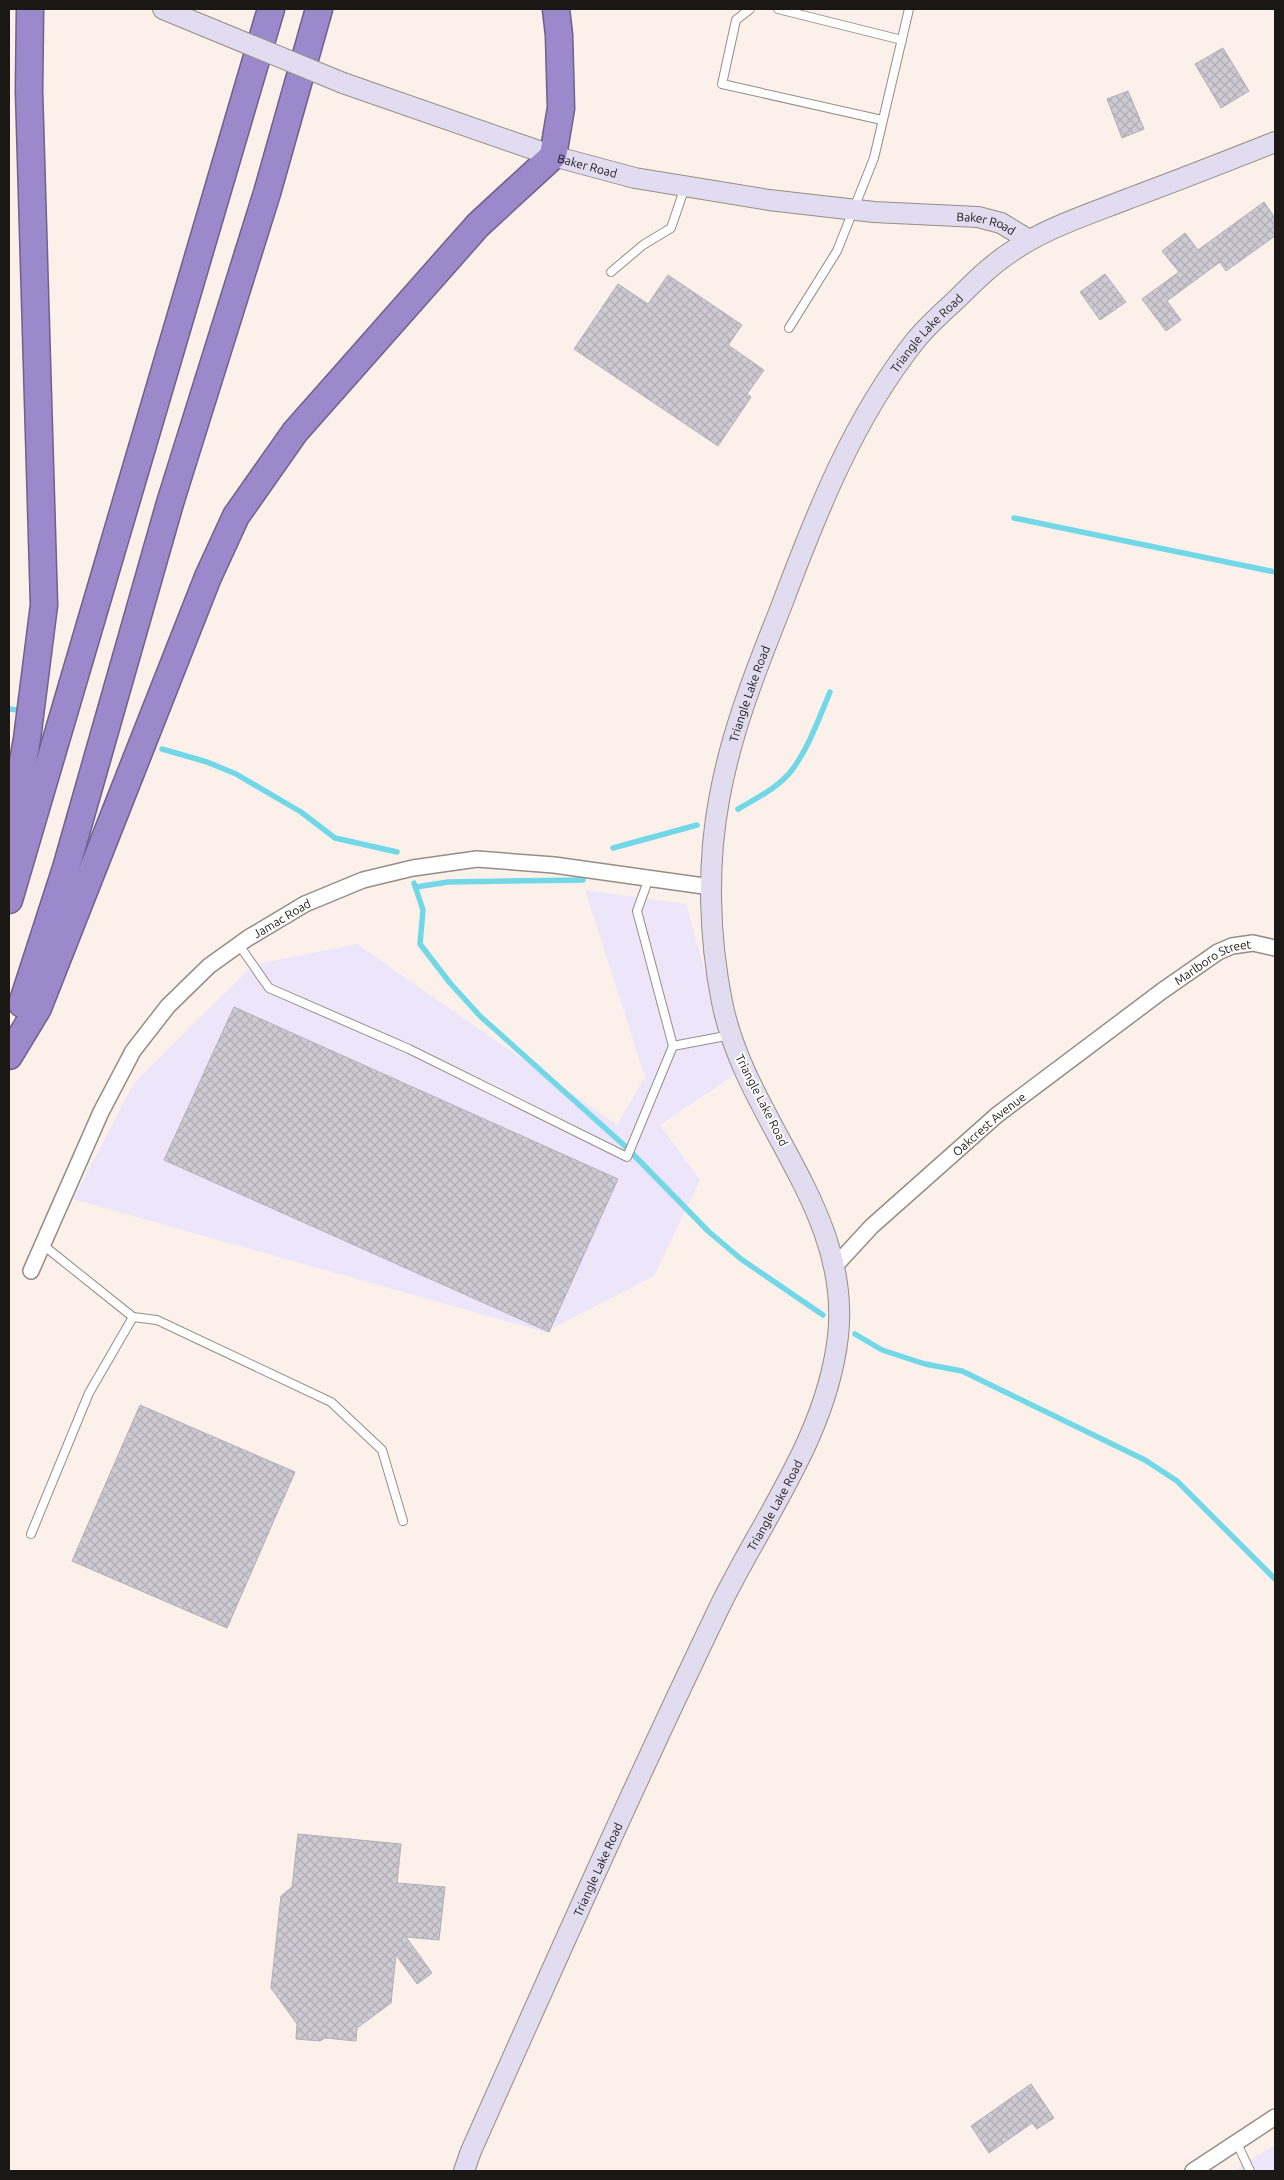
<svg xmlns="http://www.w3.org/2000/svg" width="1284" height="2180" font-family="Ubuntu,sans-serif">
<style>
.industrial{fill:#ede5fa}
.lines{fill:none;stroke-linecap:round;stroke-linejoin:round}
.stream{stroke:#72d7e7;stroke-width:5.5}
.building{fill:url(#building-cross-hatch);stroke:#b3afb8}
.lane-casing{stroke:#958d86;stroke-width:10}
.street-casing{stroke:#958d86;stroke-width:18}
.secondary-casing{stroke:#958d86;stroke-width:22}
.highway-casing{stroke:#6e618b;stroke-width:29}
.lane{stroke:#fff;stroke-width:8}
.street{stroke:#fff;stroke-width:15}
.secondary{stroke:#e1dcef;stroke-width:20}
.highway{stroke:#9c89cb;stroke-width:26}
.secondary-bridge-casing{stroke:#958d86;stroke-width:22;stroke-linecap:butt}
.secondary-bridge{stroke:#e1dcef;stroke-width:20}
.labels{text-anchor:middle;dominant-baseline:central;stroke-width:4;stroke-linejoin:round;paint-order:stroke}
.street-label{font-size:12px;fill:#1a1715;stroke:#fff}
</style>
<defs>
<pattern id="building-cross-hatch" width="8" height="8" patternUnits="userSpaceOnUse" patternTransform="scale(1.25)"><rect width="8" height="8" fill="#cecad3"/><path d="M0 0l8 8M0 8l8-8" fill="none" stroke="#b0adb4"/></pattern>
</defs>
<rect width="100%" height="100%" fill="#fbf1ea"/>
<g class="industrial">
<path d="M585,890L686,904L734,1075L660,1125L700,1180L654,1276L545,1332L73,1199L134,1083L253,965L357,944L617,1125L645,1077Z"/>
<path d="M1275,2145V2171H1233Z"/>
</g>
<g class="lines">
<g class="stream">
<path d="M1014,518L1275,572"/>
<path d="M9,709L17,710"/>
<path d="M162,749L207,762L236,774L301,812L335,838L397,852"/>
<path d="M738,809C757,798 779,787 792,770C809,747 819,718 830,692"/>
<path d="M613,848L697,825"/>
<path d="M414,883L423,910L420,944L450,983L480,1016L625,1146L708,1231L741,1259L823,1315"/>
<path d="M416,887L448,882L583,880"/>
<path d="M855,1334L882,1350L925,1364L962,1371L1145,1460L1177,1481L1275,1579"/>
</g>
</g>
<g class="building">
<path d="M1223,48L1249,91L1221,108L1195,64Z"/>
<path d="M1128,91L1144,129L1122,138L1107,99Z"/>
<path d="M1264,202L1275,218V236L1226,271L1220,262L1167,301L1181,320L1166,331L1142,299L1179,272L1162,251L1185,233L1198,250Z"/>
<path d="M1105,274L1126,302L1100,320L1080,292Z"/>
<path d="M668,275L742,325L728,345L764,370L747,394L751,397L718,446L574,349L618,284L648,304Z"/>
<path d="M234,1007L618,1179L549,1332L164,1160Z"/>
<path d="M140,1405L295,1472L227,1628L72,1561Z"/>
<path d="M298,1834L401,1844L397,1883L445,1887L439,1940L406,1937L432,1973L417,1984L396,1955L391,2003L357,2028L356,2041L325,2038L320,2041L296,2039L297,2024L271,1988L281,1896L292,1887Z"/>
<path d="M1031,2084L1054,2118L1037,2129L1032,2123L989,2153L971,2126Z"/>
</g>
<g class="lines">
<g class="lane-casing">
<g id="lane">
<path d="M750,9L736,20L722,84L882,120"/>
<path d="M778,9L902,40"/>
<path d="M611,272L643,245L671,228L685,187"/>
<path d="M789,328L837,251L874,158L909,9"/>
<path d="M649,878L637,911L673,1046L731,1035"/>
<path d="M239,945L269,988L409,1049L627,1157L673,1046"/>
<path d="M133,1317L157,1320L331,1402L382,1450L403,1521"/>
<path d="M31,1534L89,1393L133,1317L43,1245"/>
<path d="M1237,2143L1250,2171"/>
</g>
</g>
<g class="street-casing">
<g id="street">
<path id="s1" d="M834,1267L872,1226L997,1115L1162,991L1218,952L1232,946L1253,943L1275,948"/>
<path id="s2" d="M31,1271L101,1112L133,1051L168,1006L209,966L248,938L305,904L363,880L413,868L477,859L554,865L711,887"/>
<path d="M1193,2171L1275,2117"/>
</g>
</g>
<g class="secondary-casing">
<g id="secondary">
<path d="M163,9L214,30"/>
<path id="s3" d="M343,83L553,156L635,178L769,200L874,212L978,217L1001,223L1029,240"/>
<path id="s4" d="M464,2171L471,2151C552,1969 633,1787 719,1608C762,1519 827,1436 838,1336C852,1210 745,1119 722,1002C709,937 707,865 719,800C731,732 756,670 781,607C816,514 853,419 915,341C927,326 943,312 957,299C974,282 991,265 1011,252C1047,227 1090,214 1130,198C1179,180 1227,161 1275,142"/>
</g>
</g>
<g class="highway-casing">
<g id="highway">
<path d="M9,840L27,739L44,605L29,91L30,9"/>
<path d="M9,900L271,9"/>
<path d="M22,1004L66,868L170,503L267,193L319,9"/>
<path d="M9,1056L38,1008L208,577L236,516L295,432L478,225L553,156L561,108L559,35L556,9"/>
</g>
</g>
<use href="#lane" class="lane"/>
<use href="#street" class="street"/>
<use href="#secondary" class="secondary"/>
<use href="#highway" class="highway"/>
<g class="secondary-bridge-casing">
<path id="secondary-bridge" d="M214,30L343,83"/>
</g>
<use href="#secondary-bridge" class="secondary-bridge"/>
</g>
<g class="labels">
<g class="street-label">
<text stroke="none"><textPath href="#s3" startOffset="258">Baker Road</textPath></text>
<text stroke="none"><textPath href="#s3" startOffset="662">Baker Road</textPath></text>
<text stroke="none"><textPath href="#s4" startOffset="1994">Triangle Lake Road</textPath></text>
<text stroke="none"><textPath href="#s4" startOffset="1589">Triangle Lake Road</textPath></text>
<text stroke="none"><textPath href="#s2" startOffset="444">Jamac Road</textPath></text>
<text stroke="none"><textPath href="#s1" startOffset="489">Marlboro Street</textPath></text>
<text transform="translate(762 1100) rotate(63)">Triangle Lake Road</text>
<text stroke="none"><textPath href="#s1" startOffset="211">Oakcrest Avenue</textPath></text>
<text stroke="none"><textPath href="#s4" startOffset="735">Triangle Lake Road</textPath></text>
<text stroke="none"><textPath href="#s4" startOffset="330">Triangle Lake Road</textPath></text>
</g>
</g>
<rect width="1284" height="2180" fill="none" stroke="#1a1715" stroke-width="20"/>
</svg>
